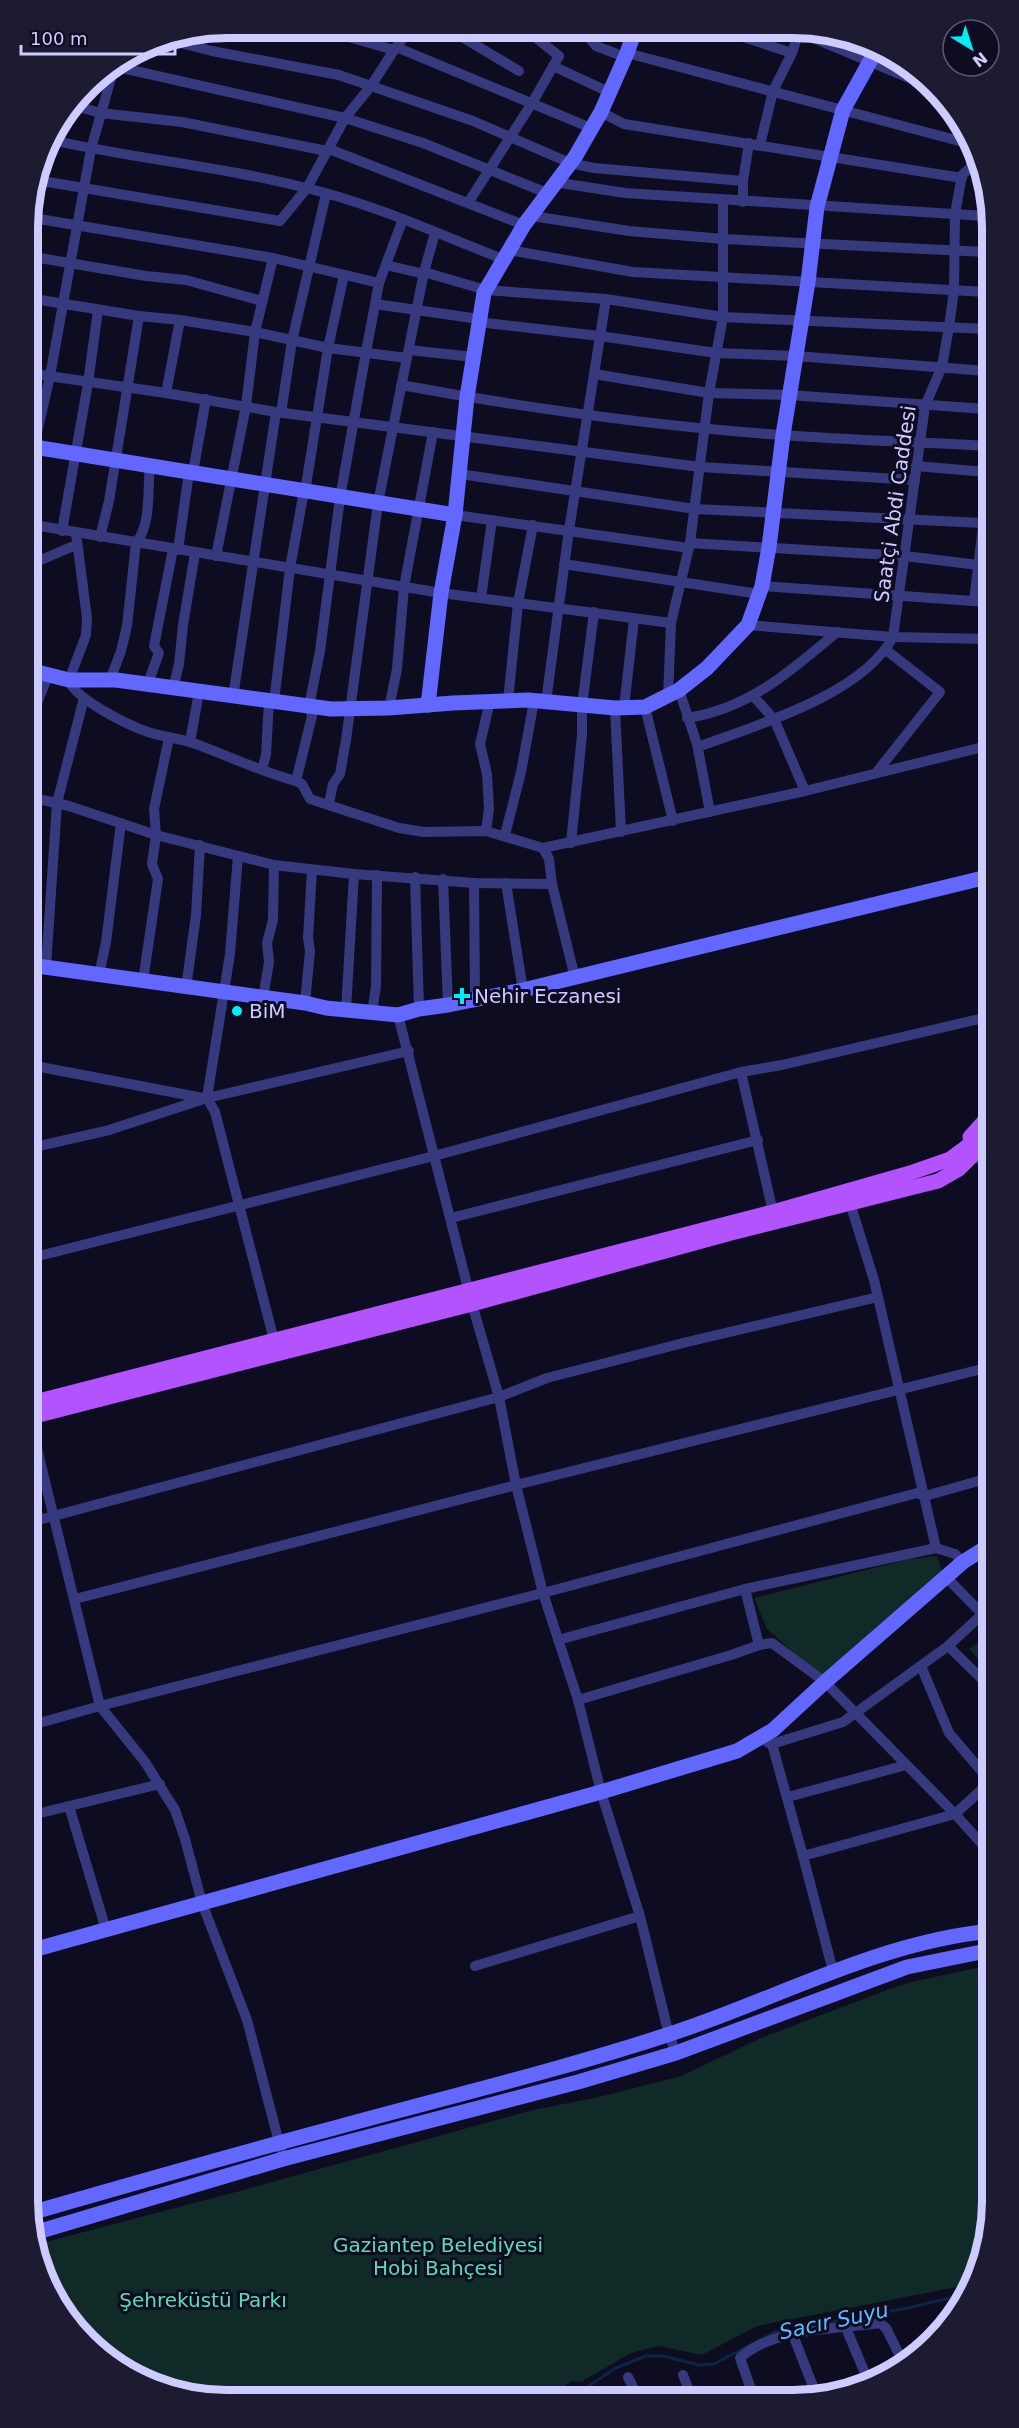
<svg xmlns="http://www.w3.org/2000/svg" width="1019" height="2428" font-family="'DejaVu Sans',sans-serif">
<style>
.green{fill:#0f2a27}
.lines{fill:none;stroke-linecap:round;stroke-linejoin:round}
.stream{stroke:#0c2544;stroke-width:3}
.street{stroke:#37397f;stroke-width:10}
.secondary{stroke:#6268ff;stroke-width:15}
.primary{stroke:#b352ff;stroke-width:15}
.poi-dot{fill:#00edf6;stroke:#0e0c20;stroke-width:2}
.labels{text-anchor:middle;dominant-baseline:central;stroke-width:6;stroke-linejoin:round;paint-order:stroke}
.street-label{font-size:20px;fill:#cecbff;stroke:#0e0c20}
.poi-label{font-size:20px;fill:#cecbff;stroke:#0e0c20;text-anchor:start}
.park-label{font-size:20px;fill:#57dfb4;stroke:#0e0c20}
.water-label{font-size:21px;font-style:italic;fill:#59bdff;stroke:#0e0c20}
.rim{fill:none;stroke:#cecbff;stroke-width:8}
</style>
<rect width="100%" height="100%" fill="#0e0c20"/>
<g class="green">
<path d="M937,1556L942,1572L823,1674L806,1664L767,1629L754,1598L910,1559Z"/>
<path d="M990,1633V1671L969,1649Z"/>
<path d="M991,1965L992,2214L981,2266L972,2284L757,2326L702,2355L659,2346L631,2353L581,2382L572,2381L550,2396L228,2397L222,2395L188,2397L95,2351L54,2302L34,2253V2245L236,2192L533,2110L599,2097L681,2076L761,2038L887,1990L911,1982Z"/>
</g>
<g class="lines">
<path class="stream" d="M575,2395L616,2368L646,2356H663L699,2365L714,2364L775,2332L908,2308L966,2294"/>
<g class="street">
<path d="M317,28L394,50"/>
<path d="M447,28L519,71"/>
<path d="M582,29L596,46L625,57"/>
<path d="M722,30L792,53"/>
<path d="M796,31L935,89"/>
<path d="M165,39L212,51L339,75L473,121L570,163L594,168L743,181"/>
<path d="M396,47L591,128"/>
<path d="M627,53L967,143"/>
<path d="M113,66L345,118L423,143L547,193"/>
<path d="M553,66L609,92"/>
<path d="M73,105L100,113L182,122L327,151"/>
<path d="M601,112L624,124L962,178"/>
<path d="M47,139C133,159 221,166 306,188C374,204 438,234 503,259"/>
<path d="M760,145L773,91L792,53L799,31"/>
<path d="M329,149L524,225"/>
<path d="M36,180L280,221L307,188L345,118L371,86L394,50L411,28"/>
<path d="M554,182L625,193L985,216"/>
<path d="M743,202V181L749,143"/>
<path d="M468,203L532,103L559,56L525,29"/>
<path d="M532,216L629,231L724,239L986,252"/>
<path d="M27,217L273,258L379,283"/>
<path d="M509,250L633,272L986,292"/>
<path d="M28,256L146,276L186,280L262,301"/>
<path d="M386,265L424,274"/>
<path d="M424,272L486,290L606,299L723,317L986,329"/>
<path d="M28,298L139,316L180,320L255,332L328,348L407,358"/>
<path d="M375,304L479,319"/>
<path d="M478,322L600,336L716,353L796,356L986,371"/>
<path d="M409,350L473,357"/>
<path d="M28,373L166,393L276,412L700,467L915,480"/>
<path d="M594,374L709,393L789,395L986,409"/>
<path d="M401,385C526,408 654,426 781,435C849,440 918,442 986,446"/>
<path d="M166,393L180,320"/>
<path d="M281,413L292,341L326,194"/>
<path d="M916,466L986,472"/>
<path d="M193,472L206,399"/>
<path d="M460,474L695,509L983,523"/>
<path d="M305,492L328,348L344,275"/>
<path d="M28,510L34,446L50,376L91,149L115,64"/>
<path d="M455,515L689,548"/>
<path d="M28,524L441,593L671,623"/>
<path d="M62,531L88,383L98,310"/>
<path d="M76,533L87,618L86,635L69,680C74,699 130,726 148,732C163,737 178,738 193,743C227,755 261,772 296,781L302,784L310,799L399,828L424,832L486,831L543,848L805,791L987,746"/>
<path d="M100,537L109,501L139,316"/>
<path d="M690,543L905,556L978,565"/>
<path d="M178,550L189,472"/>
<path d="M216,556L246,406L255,332L273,258"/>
<path d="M564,564L759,594"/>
<path d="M29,565L76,545"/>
<path d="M762,586L987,602"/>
<path d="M481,598L492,520"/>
<path d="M974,601L986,501"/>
<path d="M748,625L893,637L987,639"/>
<path d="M110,680L121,651L127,626L136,543C152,523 147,490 150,466"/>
<path d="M147,686L159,653L154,646L173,549"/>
<path d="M173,689L179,664L183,625L195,553"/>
<path d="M679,690L697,744L710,812"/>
<path d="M233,697L276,412"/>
<path d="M668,697L671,623L690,543L709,393L723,317V200"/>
<path d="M754,697L774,719L805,791"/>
<path d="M508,701L518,603L533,525"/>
<path d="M274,702L290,568L304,491"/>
<path d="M546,702L569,530L606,299"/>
<path d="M645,707L673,821"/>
<path d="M389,708L397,669L404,587L433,432"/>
<path d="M615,708L621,832"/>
<path d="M624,708L634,619"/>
<path d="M687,718C748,709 791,671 837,632"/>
<path d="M29,723L48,676"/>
<path d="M190,742L199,692"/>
<path d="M698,747C757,725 862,695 893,637L925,406L942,366L949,327L954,290L955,214L962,175L970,168L974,155"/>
<path d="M262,769L266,755L269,701"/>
<path d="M876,773L940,692L886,650"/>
<path d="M296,781L312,716L309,706L320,651L340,498L366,352L379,283L403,219"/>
<path d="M29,797L69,806L156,835L274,865L354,874L474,883L552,884"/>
<path d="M329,803L333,784L340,774L346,740L378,503L424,272L435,233"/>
<path d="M486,831L489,809L487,774L480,744L490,701"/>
<path d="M505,835L521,772L534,701"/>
<path d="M571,843L582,735V706L594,612"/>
<path d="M543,848L549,859L552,884L575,978"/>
<path d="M238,856L230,954L207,1098L215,1112L274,1340"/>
<path d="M415,877L419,1009"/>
<path d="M443,879L448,1005"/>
<path d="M474,883L475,1001"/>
<path d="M506,883L523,990"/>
<path d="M46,967L57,803L84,698"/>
<path d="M99,975L106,942L121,823"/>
<path d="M143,981L158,879L152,864L156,835L154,809L169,738"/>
<path d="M186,988L196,915L200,845"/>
<path d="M263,998L269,962L267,943L273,920L274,865"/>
<path d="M305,1003L310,951L308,938L312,870"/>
<path d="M346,1010L354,874"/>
<path d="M372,1012L376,987L377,875"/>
<path d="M30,1065L203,1098"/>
<path d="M741,1072L773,1212"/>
<path d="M30,1148L109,1130L207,1098L409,1051"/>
<path d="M974,1156L988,1163"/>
<path d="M850,1203L874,1280L936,1548"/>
<path d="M451,1218L758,1140"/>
<path d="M31,1258L434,1156L741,1072L782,1065L988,1017"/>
<path d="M31,1424L100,1706L543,1593L917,1493L925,1496L989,1478"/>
<path d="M31,1522L499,1397L547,1378L687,1342L878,1297"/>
<path d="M947,1578L990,1622"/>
<path d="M745,1589L759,1645"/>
<path d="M75,1599L516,1485L499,1397L472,1304L398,1015"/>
<path d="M558,1640L745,1589L936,1548L955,1554L963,1562"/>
<path d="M948,1646L990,1687"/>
<path d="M921,1666L949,1733L990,1781"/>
<path d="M578,1700L731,1655L759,1645L772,1643L825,1682L955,1814L990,1782"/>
<path d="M32,1725L100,1706L145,1762L175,1810L185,1839L202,1903L247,2020L281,2150"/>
<path d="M767,1742L772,1744L843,1722L948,1646L990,1607"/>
<path d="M772,1744L803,1856L955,1814L990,1853"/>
<path d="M788,1797L906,1765"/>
<path d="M69,1806L106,1930"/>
<path d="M32,1815L160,1784"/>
<path d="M803,1856L833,1971"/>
<path d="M475,1966L640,1916"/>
<path d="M676,2053L669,2035L640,1916L601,1792L578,1700L543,1593L516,1485L982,1369"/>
<path d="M846,2328L869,2383"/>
<path d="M793,2335L816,2394"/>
<path d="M683,2375L691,2395"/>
<path d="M628,2377L637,2395"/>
<path d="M753,2395L740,2358C772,2328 838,2329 880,2323L886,2328L905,2366"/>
</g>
<g class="secondary">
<path d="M28,446L455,515"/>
<path d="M29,670L69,680H116L331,709L389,708L453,703L528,700L615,708L645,707L679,690L707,668L748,625L762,586L769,547L783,435L808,282L817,207L843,110L878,47"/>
<path d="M428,705L441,593L455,515L467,397L484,293L524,225L575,157L601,112L627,53L635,30"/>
<path d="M30,965L305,1003L326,1008L398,1015L419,1009L448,1005L523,990L987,877"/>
<path d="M33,1950L601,1792L737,1751L773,1730L825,1682L963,1562L990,1545"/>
<path d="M34,2212C135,2183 236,2154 338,2127C448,2097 559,2070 667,2035C773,2001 877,1942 991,1931"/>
<path d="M34,2233L283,2159L578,2082L676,2053L907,1967L991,1950"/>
</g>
<g class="primary">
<path d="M970,1137L988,1117"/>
<path d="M31,1403L773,1212L910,1173L950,1159L984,1134"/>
<path d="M31,1417L472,1304L731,1233L938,1181L959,1169L988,1140"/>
</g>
</g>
<g class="poi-dot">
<path d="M459 987h6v6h6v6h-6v6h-6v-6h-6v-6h6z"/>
<circle cx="237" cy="1011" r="6"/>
</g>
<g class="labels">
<g class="street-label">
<text transform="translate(895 504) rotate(-82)">Saatçi Abdi Caddesi</text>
</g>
<g class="poi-label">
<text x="474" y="996">Nehir Eczanesi</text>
<text x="249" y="1011">BiM</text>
</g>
<g class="park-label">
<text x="438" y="2245">Gaziantep Belediyesi<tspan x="438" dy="23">Hobi Bahçesi</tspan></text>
<text x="203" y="2300">Şehreküstü Parkı</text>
</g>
<g class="water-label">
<text transform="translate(834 2321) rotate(-12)">Sacır Suyu</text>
</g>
</g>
<path d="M0 0H1019V2428H0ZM227 38H793A189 189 0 0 1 982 227V2201A189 189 0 0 1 793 2390H227A189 189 0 0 1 38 2201V227A189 189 0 0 1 227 38Z" fill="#1d1b32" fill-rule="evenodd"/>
<path class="rim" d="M227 38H793A189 189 0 0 1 982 227V2201A189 189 0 0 1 793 2390H227A189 189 0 0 1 38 2201V227A189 189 0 0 1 227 38Z"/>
<g transform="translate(971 48) rotate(142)"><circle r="28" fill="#0e0c20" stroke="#5b5879" stroke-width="1.5"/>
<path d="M0-4.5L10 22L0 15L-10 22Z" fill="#00edf6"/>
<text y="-9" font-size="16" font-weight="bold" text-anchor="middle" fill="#cecbff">N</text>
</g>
<path d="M21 45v9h154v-9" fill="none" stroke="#cecbff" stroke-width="3"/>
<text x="30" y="45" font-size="18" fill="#cecbff" stroke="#0e0c20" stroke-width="4.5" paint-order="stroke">100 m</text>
</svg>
